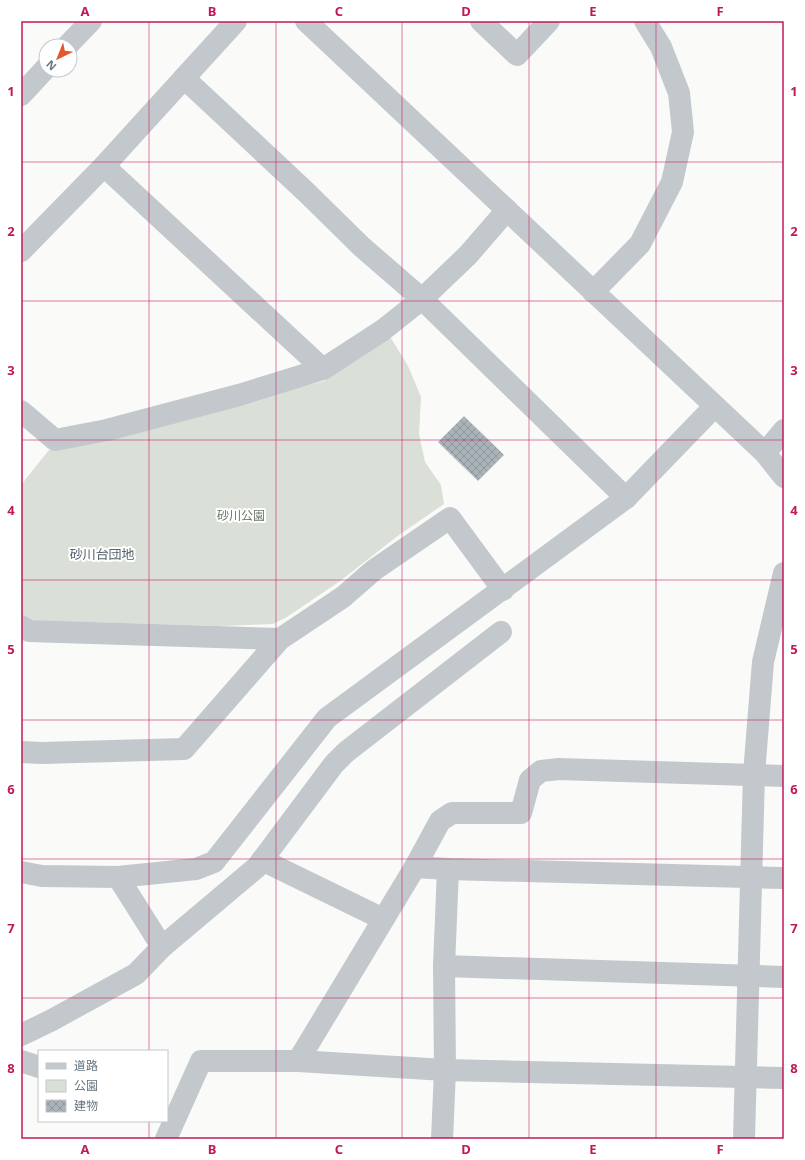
<svg xmlns="http://www.w3.org/2000/svg" width="805" height="1160" font-family="'Noto Sans','Noto Sans JP',sans-serif">
<style>
.green{fill:#dadfd7}
.building{fill:url(#building-cross-hatch);stroke:#dcdcda}
.lines{fill:none;stroke-linecap:round;stroke-linejoin:round}
.minor{stroke:#c3c8cc;stroke-width:22}
.grid{fill:none;stroke:#c2185b;stroke-width:1;stroke-opacity:0.55}
.labels{text-anchor:middle;dominant-baseline:central;stroke-width:4;stroke-linejoin:round;paint-order:stroke}
.park-label{font-size:12px;fill:#687a64;stroke:#fff}
.neighbourhood-label{font-size:13px;fill:#57646e;stroke:#fff}
.neatline{fill:none;stroke:#c2185b;stroke-width:1.5}
.grid-label{font-size:13px;text-anchor:middle;font-weight:bold;fill:#c2185b}
</style>
<defs>
<pattern id="building-cross-hatch" width="8" height="8" patternUnits="userSpaceOnUse"><rect width="8" height="8" fill="#aab3b9"/><path d="M0 0l8 8M0 8l8-8" fill="none" stroke="#8e969c"/></pattern>
</defs>
<rect width="100%" height="100%" fill="#fafaf8"/>
<path class="green" d="M389,335L408,366L421,397L419,434L425,462L441,485L444,504L399,535L340,581L287,617L273,624L219,626L21,620V485L49,450H55L324,381Z"/>
<path class="building" d="M464,416L504,455L478,481L438,442Z"/>
<g class="lines">
<g class="minor">
<path d="M306,21L765,453L784,477"/>
<path d="M481,21L517,55L549,21"/>
<path d="M67,46L91,21"/>
<path d="M184,78L306,192L362,247L422,299L626,498"/>
<path d="M21,95L46,68"/>
<path d="M104,166L323,369"/>
<path d="M21,251L104,166L236,21"/>
<path d="M593,292L640,244L672,182L683,132L679,93L661,47L645,21"/>
<path d="M21,411L55,440L107,430L239,395L323,369L383,330L422,299L468,255L507,210"/>
<path d="M765,453L784,430"/>
<path d="M21,626L29,631L280,639"/>
<path d="M21,752L42,753L184,749L280,639L343,597L374,570L450,518L503,590"/>
<path d="M262,860L383,919"/>
<path d="M415,867L440,821L452,813H521L530,780L541,771L559,769L784,776"/>
<path d="M21,872L42,876L118,877L196,869L214,862L327,718L626,498L714,407"/>
<path d="M162,947L257,867L334,764L346,752L501,632"/>
<path d="M444,966L784,977"/>
<path d="M21,1035L52,1020L136,974L162,947L118,877"/>
<path d="M21,1061L39,1067"/>
<path d="M298,1061L415,867L448,869L784,878"/>
<path d="M166,1139L201,1061H298L445,1070L784,1078"/>
<path d="M442,1139L445,1070L444,966L448,869"/>
<path d="M744,1139L754,774L763,662L784,573"/>
</g>
</g>
<path class="grid" d="M149,21V1051M276,21V1139M402,21V1139M529,21V1139M656,21V1139M21,162H784M21,301H784M21,440H784M21,580H784M21,720H784M21,859H784M21,998H784M149,1121V1139"/>
<g class="labels">
<g class="park-label">
<text x="241" y="515">砂川公園</text>
</g>
<g class="neighbourhood-label">
<text x="102" y="554">砂川台団地</text>
</g>
</g>
<rect width="805" height="1160" fill="none" stroke="#ffffff" stroke-width="44"/>
<rect x="38" y="1050" width="130" height="72" fill="#ffffff" stroke="#c1c8cd"/>
<rect x="46" y="1063" width="20" height="6" fill="#c3c8cc" stroke="#c1c8cd"/>
<text x="74" y="1070" font-size="12" fill="#657683">道路</text>
<rect x="46" y="1080" width="20" height="12" fill="#dadfd7" stroke="#c1c8cd"/>
<text x="74" y="1090" font-size="12" fill="#657683">公園</text>
<rect x="46" y="1100" width="20" height="12" fill="url(#building-cross-hatch)" stroke="#c1c8cd"/>
<text x="74" y="1110" font-size="12" fill="#657683">建物</text>
<g transform="translate(58 58) rotate(223)"><circle r="19" fill="#ffffff" stroke="#c1c8cd"/>
<path d="M0-3L7 15L0 10L-7 15Z" fill="#e4572e"/>
<text y="-6" font-size="11" font-weight="bold" text-anchor="middle" fill="#657683">N</text>
</g>
<rect x="22" y="22" width="761" height="1116" class="neatline"/>
<g class="grid-label">
<text x="85" y="16">A</text>
<text x="212" y="16">B</text>
<text x="339" y="16">C</text>
<text x="466" y="16">D</text>
<text x="593" y="16">E</text>
<text x="720" y="16">F</text>
<text x="11" y="96">1</text>
<text x="794" y="96">1</text>
<text x="11" y="236">2</text>
<text x="794" y="236">2</text>
<text x="11" y="375">3</text>
<text x="794" y="375">3</text>
<text x="11" y="515">4</text>
<text x="794" y="515">4</text>
<text x="11" y="654">5</text>
<text x="794" y="654">5</text>
<text x="11" y="794">6</text>
<text x="794" y="794">6</text>
<text x="11" y="933">7</text>
<text x="794" y="933">7</text>
<text x="11" y="1073">8</text>
<text x="794" y="1073">8</text>
<text x="85" y="1154">A</text>
<text x="212" y="1154">B</text>
<text x="339" y="1154">C</text>
<text x="466" y="1154">D</text>
<text x="593" y="1154">E</text>
<text x="720" y="1154">F</text>
</g>
</svg>
